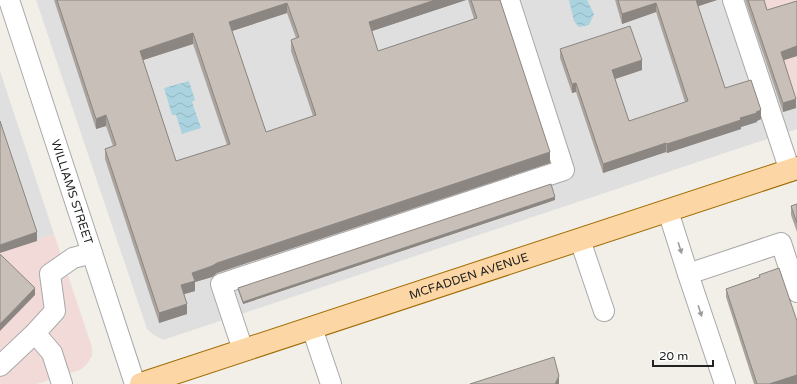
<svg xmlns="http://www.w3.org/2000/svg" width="797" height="384" font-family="'Varela Round',sans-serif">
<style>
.residential{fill:#e0dfdf}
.commercial{fill:#f2dad9}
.water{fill:url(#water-waves)}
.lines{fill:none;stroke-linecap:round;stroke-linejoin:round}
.minor-casing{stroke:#a9a9a9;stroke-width:22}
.major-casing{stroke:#a06b00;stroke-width:24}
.minor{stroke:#fff;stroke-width:20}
.major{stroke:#fcd6a4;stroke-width:22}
.wall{fill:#aba49e;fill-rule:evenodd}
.shaded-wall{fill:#8b8681}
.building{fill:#c7bfb8;stroke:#8b8681;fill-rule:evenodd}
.oneway{fill:#9c9c9c}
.labels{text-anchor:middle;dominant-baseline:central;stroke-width:3;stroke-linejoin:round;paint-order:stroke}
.street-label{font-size:12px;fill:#222;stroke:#fff}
</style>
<defs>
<pattern id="water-waves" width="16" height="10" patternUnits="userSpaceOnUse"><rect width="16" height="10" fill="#aad3df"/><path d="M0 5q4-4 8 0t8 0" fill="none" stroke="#92b5bf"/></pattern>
</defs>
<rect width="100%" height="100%" fill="#f2efe9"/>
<g class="residential">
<path d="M36,0H763L797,105V129L163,340L154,335L147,329Z"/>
<path d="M0,71L54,234L0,252Z"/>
</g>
<g class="commercial">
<path d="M763,0H797V105Z"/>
<path d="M54,234L92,347V356L87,364L80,370L37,384H0V252Z"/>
</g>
<g class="water">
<path d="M569,0H587L594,14L589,25L579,27L574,21Z"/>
<path d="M189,81L195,100L192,102L201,128L182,134L176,115H172L164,88Z"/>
</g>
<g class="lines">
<g class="minor-casing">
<g id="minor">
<path id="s1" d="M9,0L135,384"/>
<path d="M733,0L790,171"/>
<path d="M668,211L688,274L781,243L797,292"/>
<path d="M580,240L604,311"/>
<path d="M688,274L725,384"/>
<path d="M312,328L331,384"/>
<path d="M35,333L52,353L62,384"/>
<path d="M243,350L221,284L564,170L509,0"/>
<path d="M0,366L35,333L55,311L50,274L73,258L92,253"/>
</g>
</g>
<g class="major-casing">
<g id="major">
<path id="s2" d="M141,384L797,168"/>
</g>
</g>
<use href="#minor" class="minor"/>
<use href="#major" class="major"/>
</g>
<g class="wall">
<path d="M54,0H466L372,31L378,51L474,19L468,0H500L550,163L217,273L212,277L195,282V291L184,294L187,314L159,323L105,159V149L113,146L106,126L96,129ZM287,13L296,38L291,40V51L313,116L266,132L232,31ZM193,44L227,145L176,161L143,60Z"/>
<path d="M615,0H717L698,6L725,88L761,119L757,121V122L741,127V129L667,153L666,152L603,173L576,92L572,93L560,58V49L642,70L615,79L629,121L685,102L656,12L622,24Z"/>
<path d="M745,0H764L767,10L797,1V0V56L784,60L796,108L783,112Z"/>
<path d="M555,200L243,304L238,290V288Z"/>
<path d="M797,204V232L791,215V206Z"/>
<path d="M759,275L797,384H754L726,297V289L759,277Z"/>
</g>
<g class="shaded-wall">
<path d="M435,0H466L369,32V22Z"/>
<path d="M696,0H717L696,7Z"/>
<path d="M287,3V13L229,32V22Z"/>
<path d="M656,3V12L622,24V14Z"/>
<path d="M193,33V44L140,61V51Z"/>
<path d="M797,46V56L781,61V52Z"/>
<path d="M642,60V70L612,80V70Z"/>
<path d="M576,83V92L572,93V84Z"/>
<path d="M796,99V108L783,112V103Z"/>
<path d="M761,110V119L757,121V122L741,127V129L667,153V144L740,118Z"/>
<path d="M106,115V126L96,129V119Z"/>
<path d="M666,143V152L603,173V164Z"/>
<path d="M550,152V163L217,273L212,277L195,282V291L181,295V285L192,273L217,263Z"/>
<path d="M555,197V200L243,304V302Z"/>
<path d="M37,232V241L0,253V245Z"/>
<path d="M35,288V295L0,331V324Z"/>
<path d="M187,304V314L159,323V313Z"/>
<path d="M797,375V384H769Z"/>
<path d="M559,376V384H555Z"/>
</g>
<g class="building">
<path d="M57,0H435L369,22L378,51L477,18L471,0H500L550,152L217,263L212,266L192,273L195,281L181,285L187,304L159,313L105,149L116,145L106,115L96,119ZM287,3L299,37L291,40L316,115L266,132L229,22ZM193,33L230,144L176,161L140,51Z"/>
<path d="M618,0H696L725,88L751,80L761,110L756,112L757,113L740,118L741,120L667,144L666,143L603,164L576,83L572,84L560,49L630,26L642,60L612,70L629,121L688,101L656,3L622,14Z"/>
<path d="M748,0H764L767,10L797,1V46L781,52L796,99L783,103Z"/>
<path d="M0,121L37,232L0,245Z"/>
<path d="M551,184L555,197L243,302L238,288Z"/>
<path d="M797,204V223L791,206Z"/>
<path d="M0,254L35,288L0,324Z"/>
<path d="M779,268L797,321V375L769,384H757L726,289L760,277L759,275Z"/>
<path d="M554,357L559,376L555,384H470Z"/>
</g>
<defs><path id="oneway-solid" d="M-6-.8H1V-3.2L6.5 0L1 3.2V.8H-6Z"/></defs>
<g class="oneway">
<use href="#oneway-solid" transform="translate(680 248) rotate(72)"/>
<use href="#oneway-solid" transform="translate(700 311) rotate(72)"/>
</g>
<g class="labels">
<g class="street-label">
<text stroke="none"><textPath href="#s1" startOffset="202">WILLIAMS STREET</textPath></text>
<text stroke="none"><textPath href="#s2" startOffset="345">MCFADDEN AVENUE</textPath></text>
</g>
</g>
<path d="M653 360v6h60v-6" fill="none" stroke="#222222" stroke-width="2"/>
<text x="659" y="360" font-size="12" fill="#222222" stroke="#ffffff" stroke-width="3" paint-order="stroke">20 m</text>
</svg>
